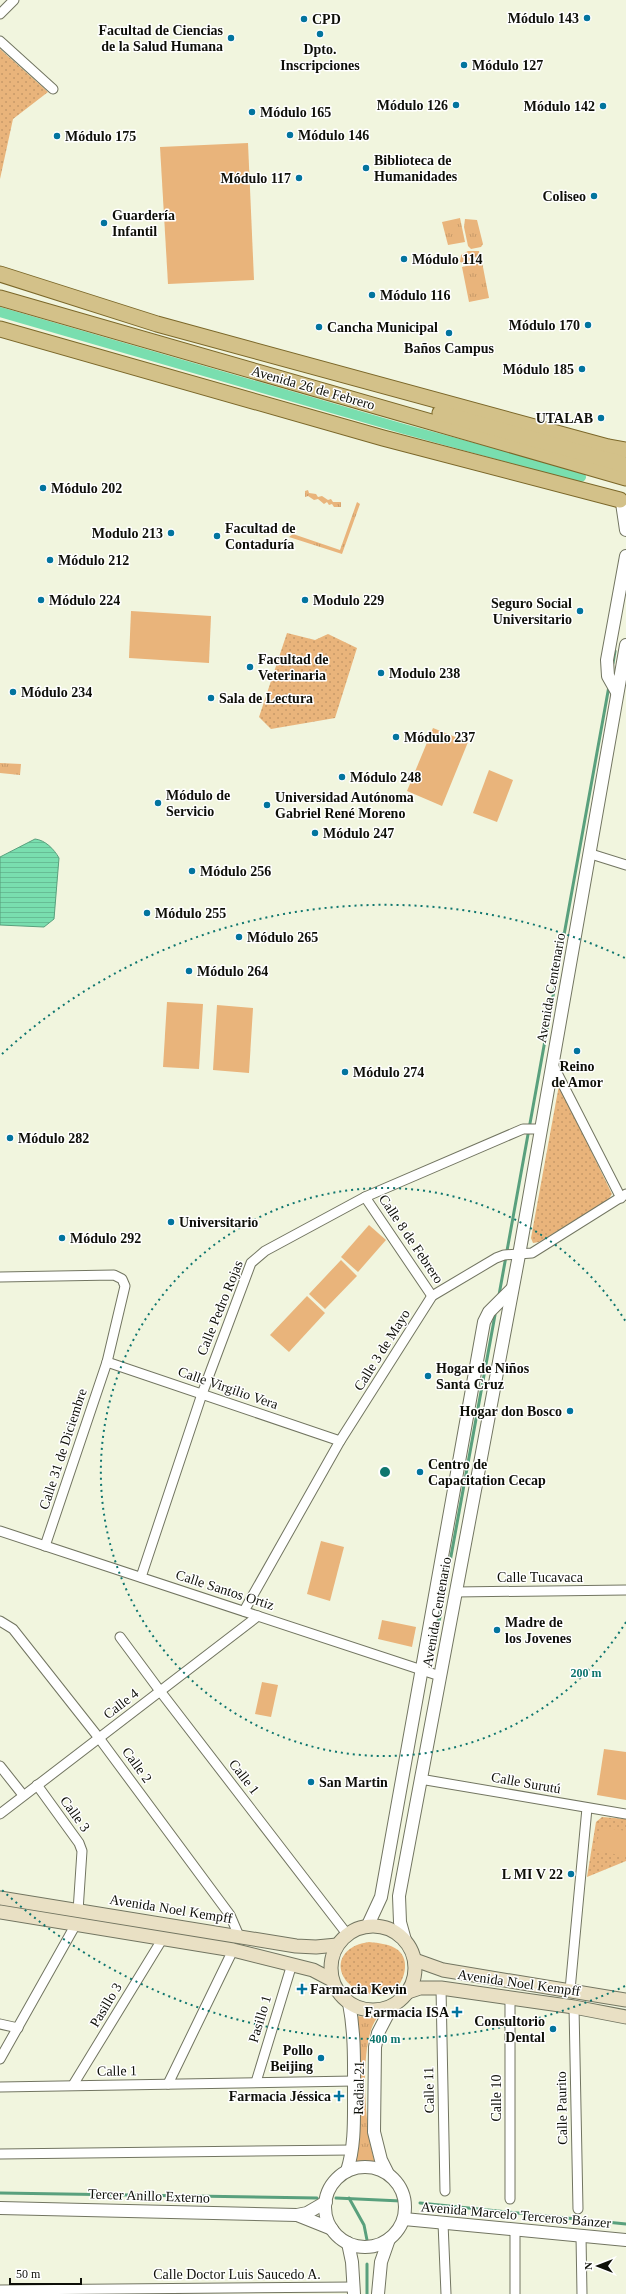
<svg xmlns="http://www.w3.org/2000/svg" width="626" height="2294" font-family="'Times New Roman',serif">
<style>
.grass{fill:url(#grass-tufts)}
.park{fill:url(#park-dots)}
.pitch{fill:#e9b47b}
.water{fill:url(#water-rules);stroke:#59a07d}
.lines{fill:none;stroke-linecap:round;stroke-linejoin:round}
.stream{stroke:#59a07d;stroke-width:3}
.canal{stroke:#79deaf;stroke-width:10}
.minor-casing{stroke:#727561;stroke-width:11}
.tertiary-casing{stroke:#727561;stroke-width:14}
.secondary-casing{stroke:#727561;stroke-width:15}
.primary-casing{stroke:#7b6729;stroke-width:17}
.minor{stroke:#fff;stroke-width:9}
.tertiary{stroke:#fff;stroke-width:12}
.secondary{stroke:#e9e0c4;stroke-width:13}
.primary{stroke:#d3c189;stroke-width:15}
.ring{fill:none;stroke:#0f766e;stroke-width:2;stroke-dasharray:2 4}
.poi-dot{fill:#02749e;stroke:#fff;stroke-width:1.5}
.labels{text-anchor:middle;dominant-baseline:central;stroke-width:3;stroke-linejoin:round;paint-order:stroke}
.poi-label{font-size:14px;font-weight:bold;fill:#0e0f08;stroke:#fff;text-anchor:start}
.street-label{font-size:14px;fill:#0e0f08;stroke:#fff}
.centre{fill:#0f766e;stroke:#fff;stroke-width:2}
.ring-label{font-size:12px;text-anchor:middle;font-weight:bold;fill:#0f766e;stroke:#fff;stroke-width:3;stroke-linejoin:round;paint-order:stroke}
</style>
<defs>
<pattern id="grass-tufts" width="24" height="20" patternUnits="userSpaceOnUse"><rect width="24" height="20" fill="#e9b47b"/><path d="M3 7l-1-3M5 7V3M7 7l1-3M15 17l-1-3M17 17v-4M19 17l1-3" fill="none" stroke="#c79a69"/></pattern>
<pattern id="park-dots" width="8" height="8" patternUnits="userSpaceOnUse"><rect width="8" height="8" fill="#e9b47b"/><path d="M2 2h.1M6 6h.1" fill="none" stroke="#c79a69" stroke-width="1.8" stroke-linecap="round"/></pattern>
<pattern id="water-rules" width="6" height="5" patternUnits="userSpaceOnUse"><rect width="6" height="5" fill="#79deaf"/><path d="M0 2.5h6" fill="none" stroke="#67bd95"/></pattern>
</defs>
<rect width="100%" height="100%" fill="#f1f5de"/>
<g class="grass">
<path d="M460,218L465,242L448,245L442,222Z"/>
<path d="M465,219L477,220L483,244L481,247L471,249L468,246L464,227Z"/>
<path d="M468,251H479L480,258L473,257L466,264L460,262L461,255Z"/>
<path d="M472,261L482,262L489,298L469,302L462,267L471,265Z"/>
<path d="M308,490L309,493L316,494L318,497L322,496L328,500L331,499L333,502H341V507H334L332,504L329,505L327,502L324,504L318,499L314,500L308,496L305,497V491Z"/>
<path d="M357,502L360,504L342,554L289,537L293,534L340,550Z"/>
<path d="M0,763L21,764L20,775L0,773Z"/>
<path d="M357,2016L377,2018C358,2042 365,2133 375,2162L354,2163Z"/>
</g>
<g class="park">
<path d="M0,49L48,92L13,119L0,179Z"/>
<path d="M287,633L315,640L328,634L357,648L335,718L271,729L259,717Z"/>
<path d="M559,1085L612,1194L608,1200L539,1242L533,1243L531,1238Z"/>
<path d="M602,1817L626,1819V1861L587,1877L596,1822Z"/>
<path d="M369,1942C379,1943 390,1944 398,1950C411,1961 404,1982 394,1991C389,1996 383,1996 376,1995C335,1991 326,1948 369,1942Z"/>
</g>
<g class="pitch">
<path d="M248,143L254,280L168,284L160,147Z"/>
<path d="M131,611L211,616L209,663L129,658Z"/>
<path d="M433,728L468,742L442,806L407,791Z"/>
<path d="M489,770L513,780L497,822L473,813Z"/>
<path d="M167,1002L203,1004L199,1069L163,1067Z"/>
<path d="M217,1005L253,1008L249,1073L213,1070Z"/>
<path d="M369,1225L386,1240L358,1272L341,1257Z"/>
<path d="M341,1260L357,1276L325,1309L309,1294Z"/>
<path d="M307,1296L325,1313L289,1352L270,1335Z"/>
<path d="M321,1541L344,1547L330,1601L307,1594Z"/>
<path d="M382,1620L416,1627L412,1647L378,1639Z"/>
<path d="M262,1682L278,1685L271,1717L255,1714Z"/>
<path d="M604,1749L626,1752V1800L597,1795Z"/>
<path d="M600,1827L626,1831V1856L596,1851Z"/>
</g>
<path class="water" d="M35,839C45,840 54,849 59,858L54,919L44,927L0,925V857Z"/>
<g class="lines">
<g class="stream">
<path d="M613,663L615,651"/>
<path d="M499,1295L609,686"/>
<path d="M437,1633L495,1315"/>
<path d="M0,2193L317,2198"/>
<path d="M336,2198L401,2201"/>
<path d="M349,2198L364,2225L367,2240"/>
<path d="M420,2203L626,2224"/>
<path d="M367,2264V2294"/>
</g>
<path class="canal" d="M0,312L404,429L581,477"/>
<g class="minor-casing">
<g id="minor">
<path d="M0,14L14,0"/>
<path d="M0,41L53,89"/>
<path d="M591,854L626,865"/>
<path d="M553,1065L621,1198"/>
<path d="M365,1197L432,1296"/>
<path d="M0,1277L114,1275L122,1279L125,1286L107,1362L45,1546"/>
<path d="M107,1362L340,1441"/>
<path d="M0,1531L440,1676"/>
<path d="M141,1577L202,1394L251,1263L265,1251L365,1197L523,1129H541"/>
<path d="M455,1592L626,1590"/>
<path d="M244,1611L340,1441L432,1296L496,1258L504,1255L532,1253L626,1194"/>
<path d="M0,1621L13,1629L99,1738L230,1915L239,1936"/>
<path d="M120,1637L160,1691L347,1934"/>
<path d="M0,1766L23,1795"/>
<path d="M420,1779L626,1814"/>
<path d="M37,1785L79,1843L82,1851L78,1911"/>
<path d="M0,1814L258,1616"/>
<path d="M441,1988L445,2191"/>
<path d="M570,1990L587,1808"/>
<path d="M510,1997V2199"/>
<path d="M574,2007L578,2209"/>
<path d="M0,2024L18,2028"/>
<path d="M0,2059L76,1924"/>
<path d="M256,2082L292,1964"/>
<path d="M168,2084L233,1950"/>
<path d="M73,2085L163,1938"/>
<path d="M0,2087L354,2081"/>
<path d="M0,2154L352,2150"/>
<path d="M443,2223L446,2294"/>
<path d="M515,2230V2294"/>
<path d="M581,2236L582,2294"/>
<path d="M0,2290L354,2287"/>
</g>
</g>
<g class="tertiary-casing">
<g id="tertiary">
<path d="M622,503L626,530"/>
<path d="M617,692L608,676L607,660L626,556"/>
<path d="M368,1925L381,1897L484,1322L489,1312L512,1289"/>
<path d="M405,1940L400,1922L399,1896L519,1255L626,645"/>
<circle cx="365" cy="2207" r="40"/>
<path d="M347,2171C355,2146 354,2120 354,2095C354,2064 355,2034 349,2003"/>
<path d="M387,2172L381,2160L374,2132L375,2047L378,2033L392,2006"/>
<path d="M0,2208L297,2215L332,2229"/>
<path d="M297,2215L307,2213L326,2202"/>
<path d="M404,2219L626,2240"/>
<path d="M348,2243L352,2262L354,2294"/>
<path d="M378,2294L381,2262L389,2239"/>
</g>
</g>
<g class="secondary-casing">
<g id="secondary">
<path d="M0,1898L296,1946L316,1947L337,1945"/>
<path d="M0,1912L233,1950L313,1970L332,1980"/>
<circle cx="373" cy="1968" r="42"/>
<path d="M415,1960L443,1970L626,2000"/>
<path d="M408,1992L420,1988H441L574,2007L626,2017"/>
</g>
</g>
<g class="primary-casing">
<g id="primary">
<path d="M0,274L157,324L608,447L626,450"/>
<path d="M0,298L626,478"/>
<path d="M0,329L383,438L620,500"/>
<path d="M440,413L626,465"/>
</g>
</g>
<use href="#minor" class="minor"/>
<use href="#tertiary" class="tertiary"/>
<use href="#secondary" class="secondary"/>
<use href="#primary" class="primary"/>
</g>
<g class="ring">
<path d="M626 1622A284 284 0 1 1 626 1322"/>
<path d="M625 1986A567 567 0 0 1 2 1890M2 1054A567 567 0 0 1 625 958"/>
</g>
<g class="poi-dot">
<circle cx="587" cy="18" r="4"/>
<circle cx="304" cy="19" r="4"/>
<circle cx="320" cy="34" r="4"/>
<circle cx="231" cy="38" r="4"/>
<circle cx="464" cy="65" r="4"/>
<circle cx="456" cy="105" r="4"/>
<circle cx="603" cy="106" r="4"/>
<circle cx="252" cy="112" r="4"/>
<circle cx="290" cy="135" r="4"/>
<circle cx="57" cy="136" r="4"/>
<circle cx="366" cy="168" r="4"/>
<circle cx="299" cy="178" r="4"/>
<circle cx="594" cy="196" r="4"/>
<circle cx="104" cy="223" r="4"/>
<circle cx="404" cy="259" r="4"/>
<circle cx="372" cy="295" r="4"/>
<circle cx="588" cy="325" r="4"/>
<circle cx="319" cy="327" r="4"/>
<circle cx="449" cy="333" r="4"/>
<circle cx="582" cy="369" r="4"/>
<circle cx="601" cy="418" r="4"/>
<circle cx="43" cy="488" r="4"/>
<circle cx="171" cy="533" r="4"/>
<circle cx="217" cy="536" r="4"/>
<circle cx="50" cy="560" r="4"/>
<circle cx="41" cy="600" r="4"/>
<circle cx="305" cy="600" r="4"/>
<circle cx="580" cy="611" r="4"/>
<circle cx="250" cy="667" r="4"/>
<circle cx="381" cy="673" r="4"/>
<circle cx="13" cy="692" r="4"/>
<circle cx="211" cy="698" r="4"/>
<circle cx="396" cy="737" r="4"/>
<circle cx="342" cy="777" r="4"/>
<circle cx="158" cy="803" r="4"/>
<circle cx="267" cy="805" r="4"/>
<circle cx="315" cy="833" r="4"/>
<circle cx="192" cy="871" r="4"/>
<circle cx="147" cy="913" r="4"/>
<circle cx="239" cy="937" r="4"/>
<circle cx="189" cy="971" r="4"/>
<circle cx="577" cy="1051" r="4"/>
<circle cx="345" cy="1072" r="4"/>
<circle cx="10" cy="1138" r="4"/>
<circle cx="171" cy="1222" r="4"/>
<circle cx="62" cy="1238" r="4"/>
<circle cx="428" cy="1376" r="4"/>
<circle cx="570" cy="1411" r="4"/>
<circle cx="420" cy="1472" r="4"/>
<circle cx="497" cy="1630" r="4"/>
<circle cx="311" cy="1782" r="4"/>
<circle cx="571" cy="1874" r="4"/>
<path d="M300 1983h4v4h4v4h-4v4h-4v-4h-4v-4h4z"/>
<path d="M455 2006h4v4h4v4h-4v4h-4v-4h-4v-4h4z"/>
<circle cx="553" cy="2029" r="4"/>
<circle cx="321" cy="2058" r="4"/>
<path d="M337 2090h4v4h4v4h-4v4h-4v-4h-4v-4h4z"/>
</g>
<g class="labels">
<g class="poi-label">
<text x="579" y="18" text-anchor="end">Módulo 143</text>
<text x="312" y="19">CPD</text>
<text x="223" y="30" text-anchor="end">Facultad de Ciencias<tspan x="223" dy="16">de la Salud Humana</tspan></text>
<text x="320" y="49" text-anchor="middle">Dpto.<tspan x="320" dy="16">Inscripciones</tspan></text>
<text x="472" y="65">Módulo 127</text>
<text x="448" y="105" text-anchor="end">Módulo 126</text>
<text x="595" y="106" text-anchor="end">Módulo 142</text>
<text x="260" y="112">Módulo 165</text>
<text x="298" y="135">Módulo 146</text>
<text x="65" y="136">Módulo 175</text>
<text x="374" y="160">Biblioteca de<tspan x="374" dy="16">Humanidades</tspan></text>
<text x="291" y="178" text-anchor="end">Módulo 117</text>
<text x="586" y="196" text-anchor="end">Coliseo</text>
<text x="112" y="215">Guardería<tspan x="112" dy="16">Infantil</tspan></text>
<text x="412" y="259">Módulo 114</text>
<text x="380" y="295">Módulo 116</text>
<text x="580" y="325" text-anchor="end">Módulo 170</text>
<text x="327" y="327">Cancha Municipal</text>
<text x="449" y="348" text-anchor="middle">Baños Campus</text>
<text x="574" y="369" text-anchor="end">Módulo 185</text>
<text x="593" y="418" text-anchor="end">UTALAB</text>
<text x="51" y="488">Módulo 202</text>
<text x="225" y="528">Facultad de<tspan x="225" dy="16">Contaduría</tspan></text>
<text x="163" y="533" text-anchor="end">Modulo 213</text>
<text x="58" y="560">Módulo 212</text>
<text x="49" y="600">Módulo 224</text>
<text x="313" y="600">Modulo 229</text>
<text x="572" y="603" text-anchor="end">Seguro Social<tspan x="572" dy="16">Universitario</tspan></text>
<text x="258" y="659">Facultad de<tspan x="258" dy="16">Veterinaria</tspan></text>
<text x="389" y="673">Modulo 238</text>
<text x="21" y="692">Módulo 234</text>
<text x="219" y="698">Sala de Lectura</text>
<text x="404" y="737">Módulo 237</text>
<text x="350" y="777">Módulo 248</text>
<text x="166" y="795">Módulo de<tspan x="166" dy="16">Servicio</tspan></text>
<text x="275" y="797">Universidad Autónoma<tspan x="275" dy="16">Gabriel René Moreno</tspan></text>
<text x="323" y="833">Módulo 247</text>
<text x="200" y="871">Módulo 256</text>
<text x="155" y="913">Módulo 255</text>
<text x="247" y="937">Módulo 265</text>
<text x="197" y="971">Módulo 264</text>
<text x="577" y="1066" text-anchor="middle">Reino<tspan x="577" dy="16">de Amor</tspan></text>
<text x="353" y="1072">Módulo 274</text>
<text x="18" y="1138">Módulo 282</text>
<text x="179" y="1222">Universitario</text>
<text x="70" y="1238">Módulo 292</text>
<text x="436" y="1368">Hogar de Niños<tspan x="436" dy="16">Santa Cruz</tspan></text>
<text x="562" y="1411" text-anchor="end">Hogar don Bosco</text>
<text x="428" y="1464">Centro de<tspan x="428" dy="16">Capacitation Cecap</tspan></text>
<text x="505" y="1622">Madre de<tspan x="505" dy="16">los Jovenes</tspan></text>
<text x="319" y="1782">San Martin</text>
<text x="563" y="1874" text-anchor="end">L MI V 22</text>
<text x="310" y="1989">Farmacia Kevin</text>
<text x="449" y="2012" text-anchor="end">Farmacia ISA</text>
<text x="545" y="2021" text-anchor="end">Consultorio<tspan x="545" dy="16">Dental</tspan></text>
<text x="313" y="2050" text-anchor="end">Pollo<tspan x="313" dy="16">Beijing</tspan></text>
<text x="331" y="2096" text-anchor="end">Farmacia Jéssica</text>
</g>
<g class="street-label">
<text transform="translate(313 388) rotate(16)">Avenida 26 de Febrero</text>
<text transform="translate(551 988) rotate(-80)">Avenida Centenario</text>
<text transform="translate(411 1239) rotate(56)">Calle 8 de Febrero</text>
<text transform="translate(220 1308) rotate(-68)">Calle Pedro Rojas</text>
<text transform="translate(382 1350) rotate(-58)">Calle 3 de Mayo</text>
<text transform="translate(228 1388) rotate(19)">Calle Virgilio Vera</text>
<text transform="translate(63 1449) rotate(-72)">Calle 31 de Diciembre</text>
<text x="540" y="1577">Calle Tucavaca</text>
<text transform="translate(225 1590) rotate(18)">Calle Santos Ortiz</text>
<text transform="translate(437 1612) rotate(-80)">Avenida Centenario</text>
<text transform="translate(121 1704) rotate(-38)">Calle 4</text>
<text transform="translate(137 1765) rotate(54)">Calle 2</text>
<text transform="translate(244 1777) rotate(52)">Calle 1</text>
<text transform="translate(526 1783) rotate(10)">Calle Surutú</text>
<text transform="translate(75 1814) rotate(54)">Calle 3</text>
<text transform="translate(171 1909) rotate(9)">Avenida Noel Kempff</text>
<text transform="translate(519 1983) rotate(8)">Avenida Noel Kempff</text>
<text transform="translate(106 2005) rotate(-59)">Pasillo 3</text>
<text transform="translate(260 2019) rotate(-73)">Pasillo 1</text>
<text transform="translate(117 2071) rotate(-1)">Calle 1</text>
<text transform="translate(359 2088) rotate(-89)">Radial 21</text>
<text transform="translate(429 2090) rotate(-91)">Calle 11</text>
<text transform="translate(496 2098) rotate(-90)">Calle 10</text>
<text transform="translate(562 2108) rotate(-91)">Calle Paurito</text>
<text transform="translate(149 2196) rotate(2)">Tercer Anillo Externo</text>
<text transform="translate(516 2215) rotate(5)">Avenida Marcelo Terceros Bánzer</text>
<text x="237" y="2274">Calle Doctor Luis Saucedo A.</text>
</g>
</g>
<circle cx="385" cy="1472" r="6" class="centre"/>
<g class="ring-label">
<text x="586" y="1677">200 m</text>
<text x="385" y="2043">400 m</text>
</g>
<g transform="translate(598 2266) rotate(270)" stroke="#ffffff" stroke-width="3" paint-order="stroke">
<path d="M0-3L7 15L0 10L-7 15Z" fill="#0e0f08"/>
<text y="-6" font-size="11" font-weight="bold" text-anchor="middle" fill="#0e0f08">N</text>
</g>
<path d="M10 2278v6h71v-6" fill="none" stroke="#0e0f08" stroke-width="2"/>
<text x="16" y="2278" font-size="12" fill="#0e0f08" stroke="#ffffff" stroke-width="3" paint-order="stroke">50 m</text>
</svg>
